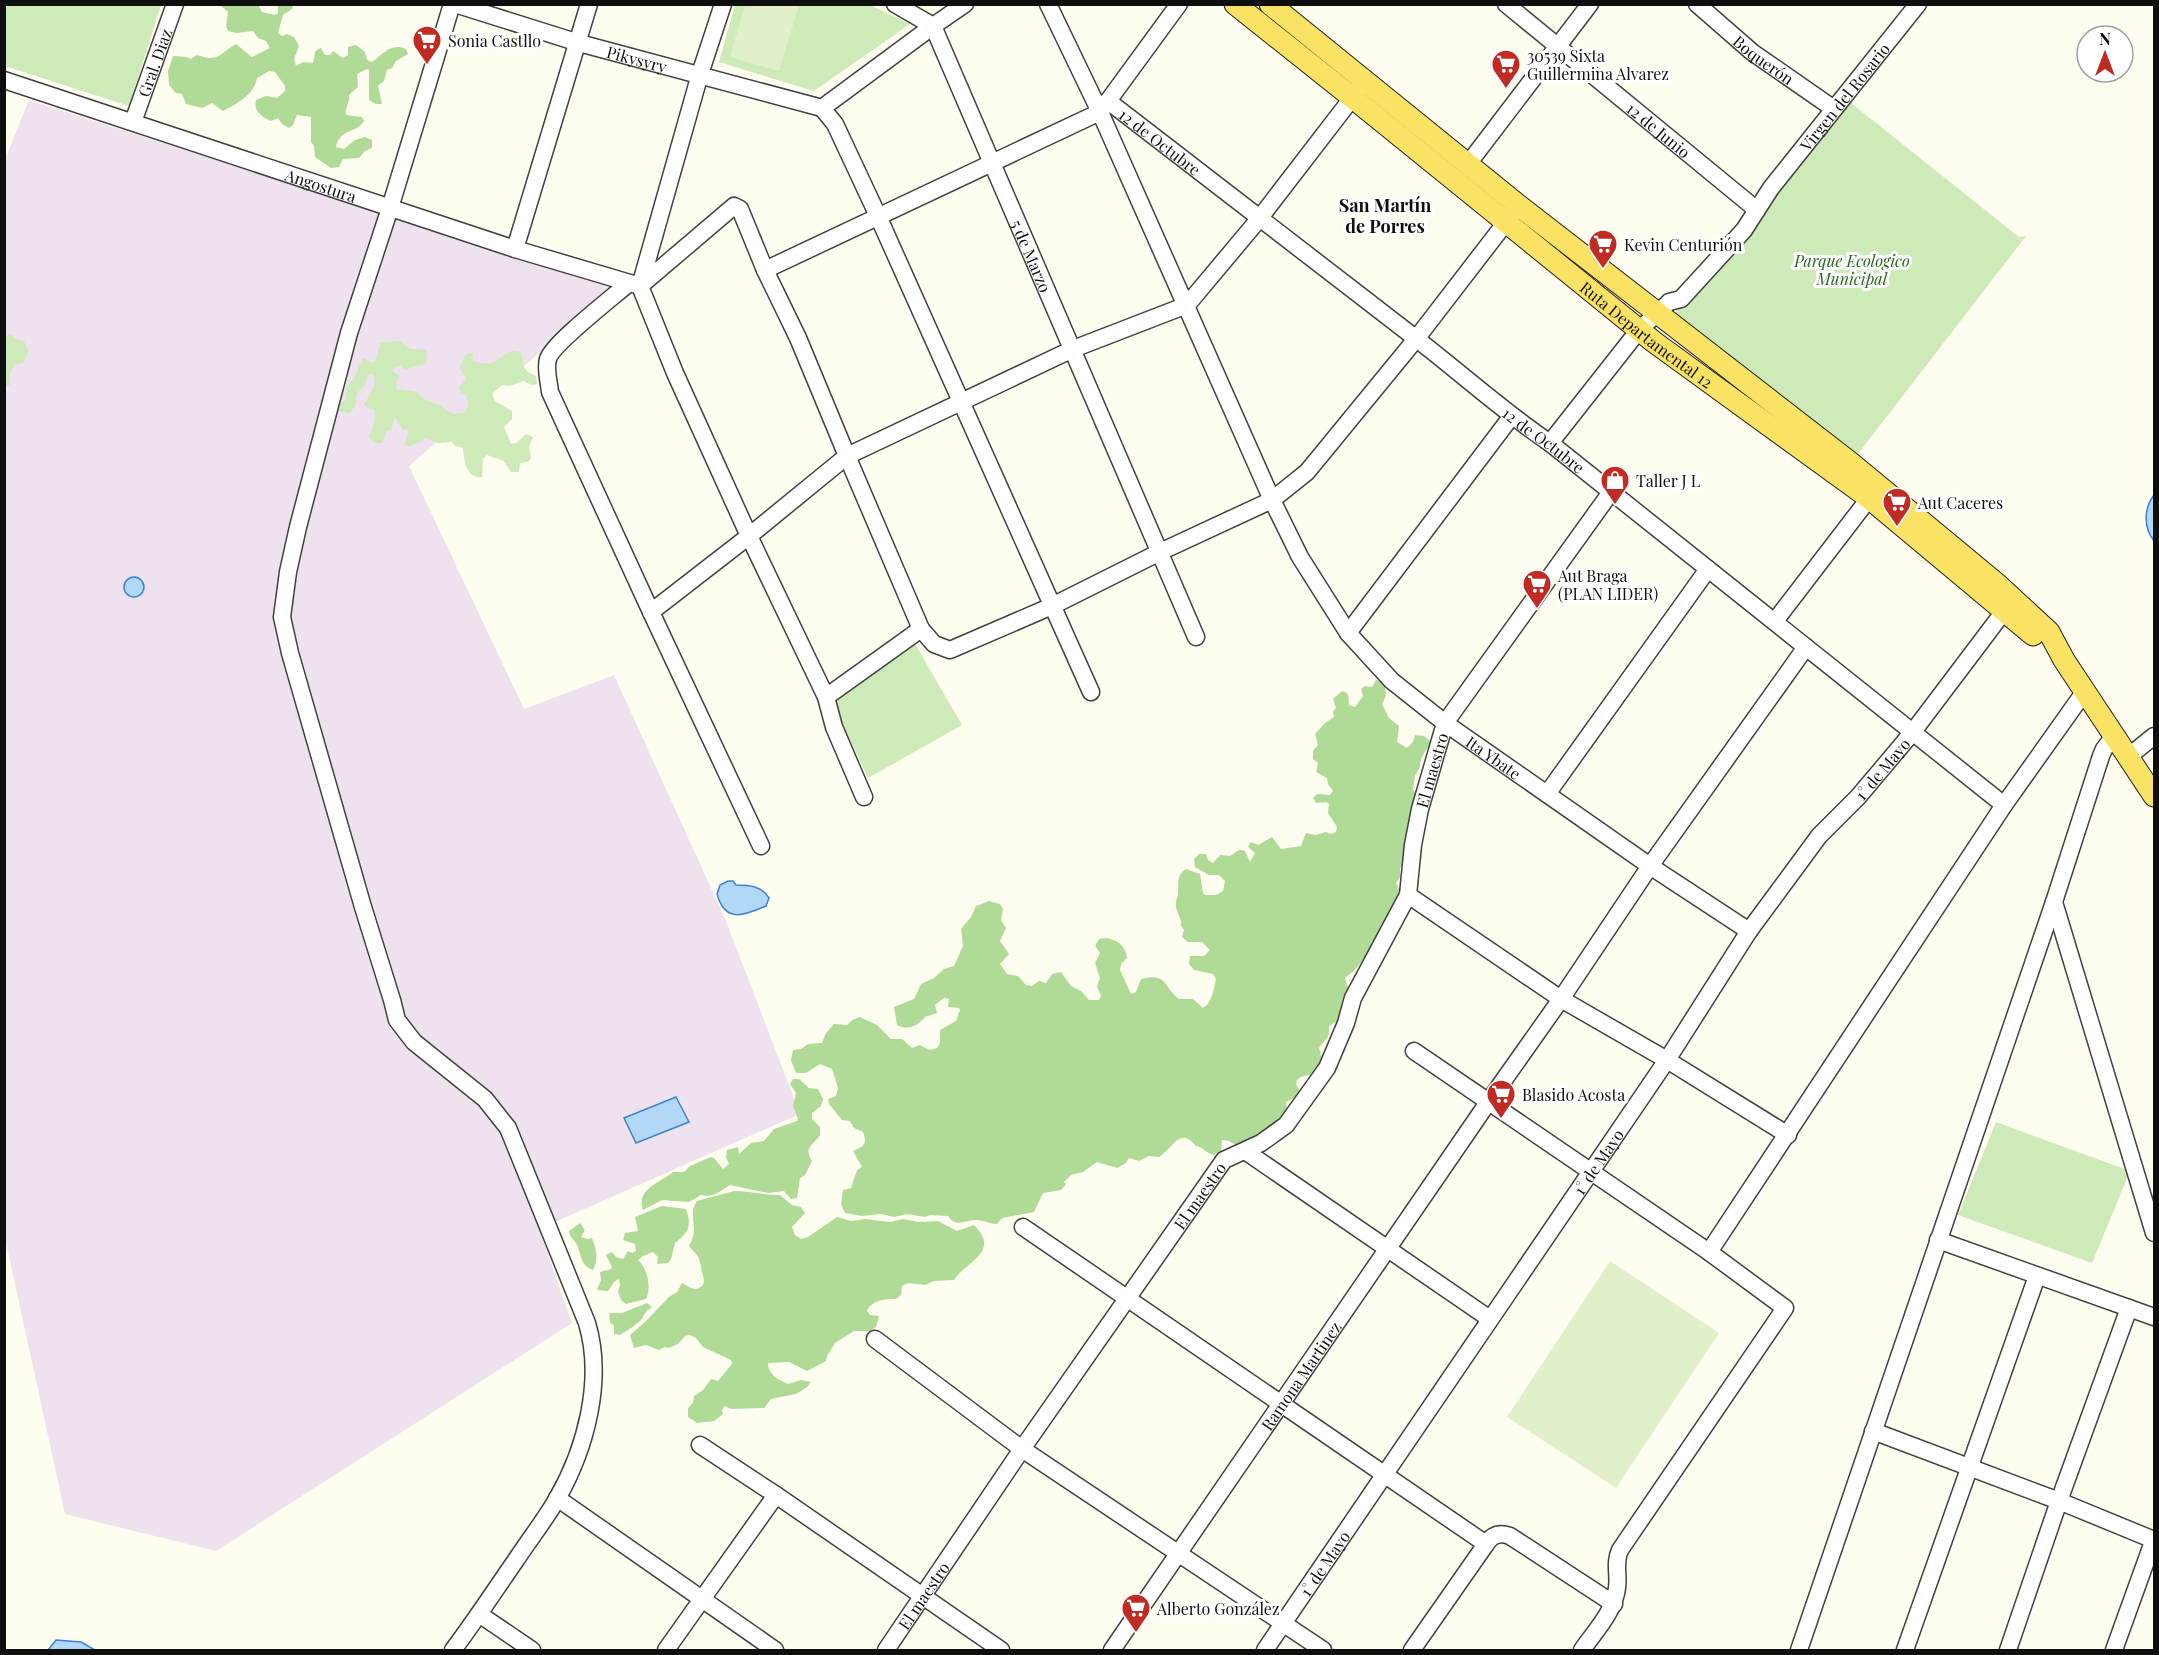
<svg xmlns="http://www.w3.org/2000/svg" width="2159" height="1655" font-family="'Playfair Display',serif">
<style>
.industrial{fill:#ede2ed}
.green{fill:#cdeab8}
.forest{fill:#afdb97}
.pitch{fill:#e0f1ca}
.water{fill:#b3d7f7;stroke:#3985cf;stroke-width:1.5}
.lines{fill:none;stroke-linecap:round;stroke-linejoin:round}
.minor-casing{stroke:#414141;stroke-width:19}
.major-casing{stroke:#1f1f1f;stroke-width:23}
.minor{stroke:#fff;stroke-width:16}
.major{stroke:#fae364;stroke-width:21}
.labels{text-anchor:middle;dominant-baseline:central;stroke-width:6;stroke-linejoin:round;paint-order:stroke}
.poi-label{font-size:16px;fill:#0e0e0e;stroke:#fff;text-anchor:start}
.street-label{font-size:16px;fill:#0e0e0e;stroke:#fff}
.park-label{font-size:16px;font-style:italic;fill:#26671d;stroke:#fff}
.neighbourhood-label{font-size:18px;font-weight:bold;fill:#0e0e0e;stroke:#fff}
</style>
<rect width="100%" height="100%" fill="#fffdef"/>
<path class="industrial" d="M29,100L614,288L409,466L524,709L614,675L726,921L800,1114L539,1229L572,1323L216,1551L65,1514L5,1238L4,162Z"/>
<g class="green">
<path d="M5,4L161,5L129,106L5,66Z"/>
<path d="M735,5H870L910,24L814,91L719,62Z"/>
<path d="M1836,91L2019,237L2026,236L1851,463L1669,322Z"/>
<path d="M11,335L18,340L24,341L28,351L23,363L15,364L10,374V385L5,386V336Z"/>
<path d="M394,341L400,342L411,349L426,350L427,361L424,365L411,367L406,370L400,366L394,367L392,371L399,376L396,384L397,389L417,392L424,400L440,405L448,412L456,414L464,413L469,406L466,395L461,392L459,388L466,379L460,368L465,355L470,353L473,354L472,360C502,374 500,344 522,353L523,366L528,372L536,376L537,384L532,385L523,381L510,386L502,385L492,393L495,401L512,411V419L504,427L511,444L516,443L526,434L533,437L529,447L531,458L528,462L520,463L519,472H511L504,461L487,455L483,459L482,477C466,479 464,460 463,448L455,446L452,442L438,443L426,438L412,446H405L408,431L407,429L402,430L396,418L394,419L391,430L386,431L382,443H374L369,436C373,428 378,417 373,409L368,408L364,405C368,396 379,386 373,374L368,375L365,385L357,393L355,406L350,413L339,411L338,406L346,399L347,386L354,378L363,358L370,362H375L381,342L389,343Z"/>
<path d="M914,642L962,725L868,778L831,699Z"/>
<path d="M1996,1122L2130,1171L2092,1263L1958,1215Z"/>
</g>
<g class="forest">
<path d="M220,5H258L262,12L275,15L278,13V5H293L292,9L283,15L278,33L282,36L287,34L294,37L299,46L294,59L296,66L303,62L313,63L315,52L318,49L321,48L325,55H330L333,51L343,58L348,55V47L356,45L365,52L367,60L372,62C383,54 391,42 406,49L408,54L396,61L392,68L387,70L384,81L378,86L382,104H376L369,100V70L367,69L357,74L358,87L349,95C350,102 345,107 346,115L362,117L364,121C356,134 340,128 336,147L344,149L355,140L365,137L372,140V148L365,151L359,158L343,159L339,167L331,168L315,157L314,146L311,142V117L297,115L293,125L289,128L282,124L278,118L271,121C262,117 253,111 256,100L266,96L277,98L285,91V86L275,72L269,71L257,78C254,95 238,103 223,111L212,103L202,108L186,104L182,94L176,93L169,85L168,71L173,56L186,57L191,59L197,55C219,63 220,53 236,44L252,57L270,48L266,41L258,38L253,31L236,33L228,31L226,26L228,12Z"/>
<path d="M1376,680L1382,681C1387,689 1387,695 1382,704L1389,718L1399,726L1397,742L1407,748L1413,742L1415,735L1424,736L1430,741C1428,748 1426,750 1423,755C1418,763 1423,766 1415,775L1413,790L1417,797L1405,858L1400,869V877L1396,883L1399,889L1398,896L1379,936L1372,941L1369,952L1355,970L1345,978L1349,990L1341,1006L1344,1015L1341,1019L1329,1026C1331,1037 1325,1040 1319,1048C1324,1062 1320,1065 1311,1075C1304,1076 1297,1076 1296,1084L1300,1091L1296,1097L1286,1102L1287,1110L1277,1128L1237,1146L1229,1141L1222,1140L1221,1151L1214,1155C1206,1154 1204,1147 1196,1146C1180,1126 1174,1147 1159,1157L1149,1156L1139,1161L1129,1158L1126,1163L1117,1168L1097,1162L1083,1172L1071,1175L1064,1182L1066,1184L1061,1190L1043,1193L1034,1212L1002,1218L997,1224C989,1224 983,1220 976,1220C965,1219 957,1229 948,1216L930,1215L925,1217L907,1214L894,1217L881,1214L862,1216L845,1213L841,1204L843,1190L851,1188L857,1170L862,1167L853,1151C863,1146 868,1145 863,1132L854,1128L850,1121L842,1120L829,1104L828,1099L836,1096L838,1088L832,1069L820,1064L806,1073H796L791,1060L793,1050L801,1049L808,1044L822,1043L826,1033L834,1024L847,1025L852,1020L860,1017L877,1025L891,1039H902L912,1048L920,1045L930,1050L937,1048L940,1043V1030L956,1021L960,1010L959,1008L948,1007L949,999L944,998L935,1005L937,1013L925,1017C918,1026 908,1031 897,1025L894,1007L914,999L921,984L934,978L944,969L954,966L963,946L961,929L971,917L976,906L989,901L1000,904L1003,909L1001,920L1006,928L1000,941L1009,954L1000,964L1007,974L1018,976L1026,985L1032,986L1039,981L1046,983L1052,974L1061,972L1071,986L1081,991L1089,1000H1099L1101,996L1097,986L1100,978L1095,963L1100,953L1095,946L1099,939C1112,936 1126,944 1127,958L1121,964L1120,970L1131,994L1136,992L1141,979C1168,972 1163,987 1179,999H1193L1203,1008C1212,1003 1214,988 1216,979L1213,974L1194,970L1189,964L1190,956H1204L1210,950L1202,942H1188L1182,937L1184,930L1181,926C1182,918 1177,914 1176,907C1175,901 1178,897 1178,892C1179,881 1176,876 1186,869L1200,874L1203,893L1205,895H1216L1223,891L1225,881L1219,875H1209L1195,867L1194,859L1199,854H1206L1208,860L1213,863L1220,855L1230,856C1236,853 1238,848 1245,851L1250,862L1255,853L1248,847L1251,842L1258,845L1272,837L1281,849L1301,846L1306,833L1316,835L1326,832L1331,834L1336,832L1337,827L1328,813L1329,804L1326,802L1316,803L1313,798L1317,794L1330,795L1333,791L1328,784L1327,778L1316,772L1318,763L1313,759V751L1318,745L1315,734L1325,723L1334,717L1333,712L1336,708L1333,699L1342,691C1351,693 1348,699 1349,705L1355,707L1363,696L1361,689L1365,686L1372,687Z"/>
<path d="M793,1079H799L809,1088L818,1089L823,1099L821,1106L812,1113V1119L820,1127V1135C813,1146 803,1147 812,1161L805,1175L800,1178L797,1198L791,1199L784,1191L768,1193L730,1185L716,1194L708,1196L701,1195L689,1202L662,1200L643,1210C635,1189 662,1182 673,1172H684L690,1166L711,1157L714,1158L723,1169L729,1164L726,1157L727,1150L738,1147L739,1154L751,1143L764,1141L774,1129L797,1121L798,1119L793,1106L796,1093L790,1084Z"/>
<path d="M734,1191C750,1191 764,1195 780,1195L792,1205L801,1207L805,1213L792,1227L795,1235L801,1239L808,1237L837,1217L851,1221L865,1219L890,1222L903,1219L919,1222L938,1221L957,1231L974,1225C1001,1252 967,1261 954,1280L934,1281L925,1285L908,1283L902,1286L901,1295L896,1299C885,1299 872,1300 867,1311L870,1315L879,1316L876,1327L870,1331H854L835,1343C832,1349 827,1354 826,1361L807,1371L789,1362L768,1363C768,1375 779,1380 788,1384L801,1380L811,1382L807,1387L796,1394L771,1399L764,1408L731,1409L725,1406L722,1410L723,1414L714,1421L697,1423L688,1417V1408L693,1403L694,1396L703,1390L711,1379L718,1381L732,1364L731,1360L703,1347L696,1338L690,1335L685,1336L678,1344L669,1348L665,1347L659,1350L646,1345L634,1348L630,1335L645,1322L669,1297L677,1292L682,1283C690,1287 695,1293 703,1285L704,1281L699,1258L689,1246C691,1242 694,1236 694,1231C694,1220 690,1211 697,1201Z"/>
<path d="M662,1206L686,1209C692,1226 689,1232 675,1243L671,1259L668,1263L657,1264L658,1257L653,1252L643,1256L638,1260C647,1268 652,1287 646,1299L626,1304L621,1300L618,1292L620,1285L619,1279L614,1282L608,1291L597,1290L601,1280L600,1272L611,1269L612,1267L606,1255L612,1252L616,1257L623,1259L628,1251L632,1253L636,1251L635,1244L623,1240L625,1233L638,1231L635,1217Z"/>
<path d="M580,1223L585,1230L581,1237L587,1239L592,1238C596,1249 599,1259 593,1270C580,1265 582,1256 577,1245C574,1239 570,1238 569,1231Z"/>
<path d="M647,1303L652,1307C646,1311 645,1313 642,1319C639,1323 625,1332 620,1335L614,1334V1326L610,1322L609,1313H622Z"/>
</g>
<g class="pitch">
<path d="M745,5H799L779,71L730,57Z"/>
<path d="M1610,1261L1719,1333L1616,1488L1507,1417Z"/>
</g>
<g class="water">
<path d="M2154,495V541C2143,527 2144,508 2154,495Z"/>
<circle cx="134" cy="587" r="10"/>
<path d="M728,881H733L736,885C749,885 762,886 769,898L766,906C743,916 725,923 717,894L720,885Z"/>
<path d="M676,1097L689,1122L636,1143L624,1118Z"/>
<path d="M56,1640L81,1642L95,1650H48Z"/>
</g>
<g class="lines">
<g class="minor-casing">
<g id="minor">
<path d="M452,4L390,208L349,333L298,527L288,572L282,617L290,653L363,907L392,1000L397,1020L414,1042L485,1099L508,1128L587,1323C604,1380 586,1448 557,1499C545,1520 529,1540 516,1560C495,1590 475,1621 453,1650"/>
<path id="s1" d="M455,4L579,43L822,108"/>
<path d="M723,4L700,74L640,286L675,373L749,536L826,697L834,727L864,797"/>
<path id="s2" d="M895,4L933,26L1196,637"/>
<path id="s3" d="M1048,4L1100,112L1272,500L1300,557L1348,633L1392,681L1445,723L1650,866L1749,931"/>
<path d="M1179,4L1100,112L765,270L798,338L847,456L1073,349L1187,305L1259,219L1359,89"/>
<path id="s4" d="M1506,4L1757,210"/>
<path id="s5" d="M1697,4L1752,52L1834,109"/>
<path id="s6" d="M4,80L515,249L640,286"/>
<path id="s7" d="M1108,101C1210,180 1312,258 1414,337C1460,372 1502,411 1550,443L2004,805"/>
<path d="M822,108L835,124L878,216L1091,692"/>
<path d="M822,108L933,26L965,4"/>
<path id="s8" d="M133,122L175,4"/>
<path d="M1468,164L1590,4"/>
<path d="M515,249L589,4"/>
<path d="M629,283C613,297 552,344 548,359C545,369 549,382 550,392L651,612L761,846"/>
<path d="M640,286L734,206L740,209L765,270"/>
<path id="s9" d="M1669,302L1681,299L1744,230L1771,188L1918,4"/>
<path d="M1550,443L1639,330L1666,305"/>
<path d="M651,612L749,536L847,456L921,629L934,644L950,650L1052,606L1160,552L1272,500L1307,472L1416,339L1513,213"/>
<path d="M1775,621L1877,488"/>
<path d="M1348,633L1511,417"/>
<path d="M826,697L921,629"/>
<path d="M2128,757L2154,736"/>
<path d="M1547,794L1708,569"/>
<path d="M1408,895L1561,999L1667,1060L1788,1135"/>
<path d="M2054,902L2154,1233"/>
<path d="M1414,1051L1709,1252L1785,1308L1620,1550C1614,1563 1619,1575 1617,1588C1614,1612 1595,1631 1582,1650"/>
<path d="M1245,1151L1490,1319"/>
<path d="M1023,1227L1486,1544"/>
<path d="M1938,1240L2154,1317"/>
<path d="M1709,1252L2004,805L2085,691"/>
<path d="M875,1339L1022,1449L1323,1650"/>
<path d="M1873,1431L2059,1501L2154,1540"/>
<path d="M700,1445L776,1495L1001,1650"/>
<path d="M557,1498L775,1650"/>
<path d="M479,1614L532,1650"/>
<path d="M666,1650L776,1495"/>
<path id="s10" d="M886,1650L1022,1449L1224,1160L1261,1143L1286,1125L1327,1068L1346,1023L1353,998L1408,895L1413,845L1420,809L1445,723L1611,492"/>
<path id="s11" d="M1112,1650L1489,1101L1561,999L1650,866L1806,647"/>
<path id="s12" d="M1265,1650L1667,1060L1749,931L1819,836L1858,797L1912,733L2011,602"/>
<path d="M1412,1650L1486,1544C1492,1535 1499,1532 1510,1536L1614,1604"/>
<path d="M1799,1650L2054,902L2101,756L2104,749L2114,736"/>
<path d="M1905,1650L2037,1276"/>
<path d="M2008,1650L2059,1501L2129,1308"/>
<path d="M2114,1650L2154,1539"/>
</g>
</g>
<g class="major-casing">
<g id="major">
<path id="s13" d="M1235,4L1353,98L1654,342L1869,498L2033,635"/>
<path d="M1270,4L1518,205L1851,463L1996,583L2049,632L2064,660L2154,796"/>
</g>
</g>
<use href="#minor" class="minor"/>
<use href="#major" class="major"/>
</g>
<defs>
<g id="supermarket-pin" transform="scale(1.5)"><path d="M0 17L-7.5 6A9.5 9.5 0 1 1 7.5 6Z" fill="#c02b24" stroke="#fff"/><path d="M-6-5.5h2.5l.6 2H6L4.5 2H-2.5L-4.4-4H-6ZM-1.5 3.2a1.3 1.3 0 1 0 .1 0ZM3 3.2a1.3 1.3 0 1 0 .1 0Z" fill="#fff"/></g>
<g id="shop-pin" transform="scale(1.5)"><path d="M0 17L-7.5 6A9.5 9.5 0 1 1 7.5 6Z" fill="#c02b24" stroke="#fff"/><path d="M-5-2.5h2.3a2.7 3.5 0 0 1 5.4 0H5L5.5 6h-11ZM-1.5-2.5h3a1.5 2.3 0 0 0-3 0Z" fill="#fff"/></g>
</defs>
<g fill-rule="evenodd">
<use href="#supermarket-pin" x="427" y="40"/>
<use href="#supermarket-pin" x="1506" y="64"/>
<use href="#supermarket-pin" x="1603" y="244"/>
<use href="#shop-pin" x="1615" y="480"/>
<use href="#supermarket-pin" x="1897" y="502"/>
<use href="#supermarket-pin" x="1537" y="584"/>
<use href="#supermarket-pin" x="1501" y="1094"/>
<use href="#supermarket-pin" x="1136" y="1608"/>
</g>
<g class="labels">
<g class="poi-label">
<text x="448" y="40">Sonia Castllo</text>
<text x="1527" y="55">30539 Sixta<tspan x="1527" dy="18">Guillermina Alvarez</tspan></text>
<text x="1624" y="244">Kevin Centurión</text>
<text x="1636" y="480">Taller J L</text>
<text x="1918" y="502">Aut Caceres</text>
<text x="1558" y="575">Aut Braga<tspan x="1558" dy="18">(PLAN LIDER)</tspan></text>
<text x="1522" y="1094">Blasido Acosta</text>
<text x="1157" y="1608">Alberto González</text>
</g>
<g class="street-label">
<text stroke="none"><textPath href="#s1" startOffset="190">Pikysyry</textPath></text>
<text stroke="none"><textPath href="#s5" startOffset="87">Boquerón</textPath></text>
<text stroke="none"><textPath href="#s8" startOffset="63">Gral. Diaz</textPath></text>
<text stroke="none"><textPath href="#s9" startOffset="273">Virgen del Rosario</textPath></text>
<text stroke="none"><textPath href="#s4" startOffset="198">12 de Junio</textPath></text>
<text stroke="none"><textPath href="#s7" startOffset="66">12 de Octubre</textPath></text>
<text stroke="none"><textPath href="#s6" startOffset="334">Angostura</textPath></text>
<text stroke="none"><textPath href="#s2" startOffset="294">5 de Marzo</textPath></text>
<text stroke="none"><textPath href="#s13" startOffset="528">Ruta Departamental 12</textPath></text>
<text stroke="none"><textPath href="#s7" startOffset="552">12 de Octubre</textPath></text>
<text stroke="none"><textPath href="#s3" startOffset="890">Ita Ybate</textPath></text>
<text stroke="none"><textPath href="#s12" startOffset="1077">1° de Mayo</textPath></text>
<text stroke="none"><textPath href="#s10" startOffset="1056">El maestro</textPath></text>
<text stroke="none"><textPath href="#s12" startOffset="591">1° de Mayo</textPath></text>
<text stroke="none"><textPath href="#s10" startOffset="552">El maestro</textPath></text>
<text stroke="none"><textPath href="#s11" startOffset="333">Ramona Martinez</textPath></text>
<text stroke="none"><textPath href="#s12" startOffset="105">1° de Mayo</textPath></text>
<text stroke="none"><textPath href="#s10" startOffset="66">El maestro</textPath></text>
</g>
<g class="park-label">
<text x="1852" y="260">Parque Ecologico<tspan x="1852" dy="18">Municipal</tspan></text>
</g>
<g class="neighbourhood-label">
<text x="1385" y="205">San Martín<tspan x="1385" dy="21">de Porres</tspan></text>
</g>
</g>
<rect width="2159" height="1655" fill="none" stroke="#0e0e0e" stroke-width="12"/>
<g transform="translate(2105 54)"><circle r="28" fill="#ffffff" stroke="#9f9f9f" stroke-width="1.5"/>
<path d="M0-4.5L10 22L0 15L-10 22Z" fill="#c02b24"/>
<text y="-9" font-size="16" font-weight="bold" text-anchor="middle" fill="#0e0e0e">N</text>
</g>
</svg>
